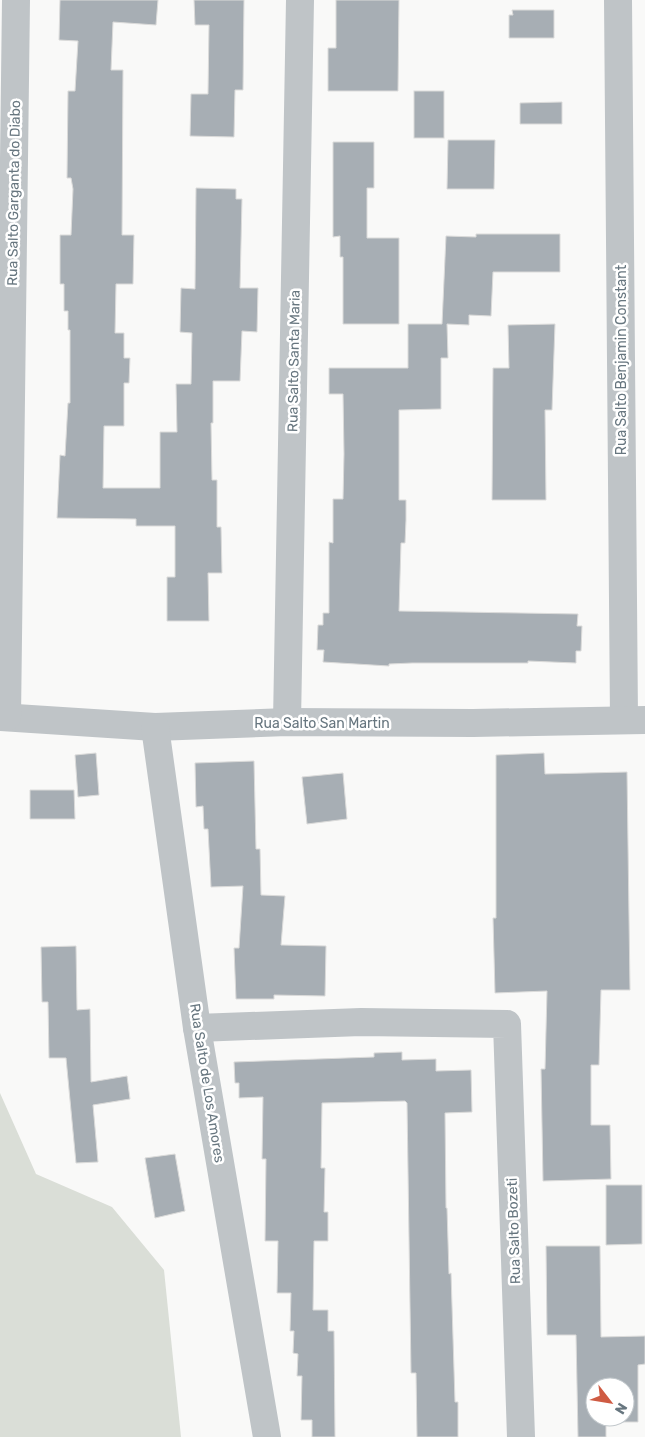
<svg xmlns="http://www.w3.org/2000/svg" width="645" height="1437" font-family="Rubik,sans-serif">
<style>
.green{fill:#daded7}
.building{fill:#a7aeb4;stroke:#dbdbda;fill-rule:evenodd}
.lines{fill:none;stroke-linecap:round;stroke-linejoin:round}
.minor{stroke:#bfc4c7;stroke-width:28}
.labels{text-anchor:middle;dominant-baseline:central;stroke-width:5;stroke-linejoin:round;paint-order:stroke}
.street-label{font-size:14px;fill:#67767f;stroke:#fff}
</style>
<rect width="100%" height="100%" fill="#f9f9f8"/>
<path class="green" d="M0,1093L36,1174L112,1207L164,1270L181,1437H0Z"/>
<g class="building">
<path d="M60,0H158L156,25L113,22L111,70H123L122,235H134L133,284H116L115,333H124V358H130L129,383H124V426H104L103,488H160V432H177L176,384H191L192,333L180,332L181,288L195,289L196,188L236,189V199H242L240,288H258L257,332L242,331L240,381H213V423H211L212,480H217V527H221L222,573H208L209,621H167V577H175V526H136V519L57,518L60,455L65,456L68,403H70V330H68V311H64V284H60V235H71L73,189L71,178H67L68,91H75L78,41L59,40Z"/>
<path d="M194,0H244L243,90H235L234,137L190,136L191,94H208L209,25H195Z"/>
<path d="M336,0H399L398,91H328V48H336Z"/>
<path d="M512,10H554V38H509V15H513Z"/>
<rect x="414" y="91" width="30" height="47"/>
<path d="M562,102V124H520V103Z"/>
<path d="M448,140H495L494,189H447Z"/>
<path d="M333,142H374V188H367V238H399V324H343V257H340V236L333,237Z"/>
<path d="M476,234H560V272H493L491,316L469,315V325L447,324L448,358H441V409L399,410V500H406V520L405,543H401L399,611L578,614L577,626H582L581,651H576V663L528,661V663H412L389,664V666L323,662L324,650H317L318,625H323V613H329V542L333,543V499H343L344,454L343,394H329V368H408V324H442L446,236L476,237Z"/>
<path d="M555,324L552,410H545L546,500H492L493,368H509L508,325Z"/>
<path d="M96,753L99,795L78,797L75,755Z"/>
<path d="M544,753L545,774L627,772L630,990H601L599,1065H591V1125H610L611,1179L543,1181L541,1069H545L547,991L495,993L493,918H496V755Z"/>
<path d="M254,761L256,849H260L261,895L285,896L281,945L326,946L325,996L274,995V999H236L234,948H239L243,886L211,887L208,829H204L203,806L196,807L195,763Z"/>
<path d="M343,773L347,819L307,824L302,777Z"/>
<path d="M30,790H74L75,819H30Z"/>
<path d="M76,946L77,1010L90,1009L91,1082L127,1076L130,1099L93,1105L98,1162L76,1163L66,1058H49L48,1002H42L41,947Z"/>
<path d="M402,1052V1060L436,1059V1071L471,1070L472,1112L445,1113L446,1208H447L449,1274L451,1273L455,1402H458V1437H417L416,1373H411L407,1103L405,1101L322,1103L321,1168H325L324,1212H328V1241H314L313,1310H328V1331H334L335,1437H312V1420H301L302,1376H297L298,1354L293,1353L294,1331H290L291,1293H277L278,1241H265L266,1159H262L263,1097L239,1098V1083H235L234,1062L374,1057V1053Z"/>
<path d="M175,1154L185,1211L155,1218L145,1158Z"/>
<path d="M606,1185H642V1244L606,1245Z"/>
<path d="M546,1246H600L601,1337L645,1336V1364L638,1365V1422H606V1437H578L576,1335H547ZM595,1387H625V1417H595Z"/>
</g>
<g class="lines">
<g class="minor">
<path d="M618,0L624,720"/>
<path d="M0,717L155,727L287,722L473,723L645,720"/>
<path d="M7,717L16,0"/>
<path d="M287,722L300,0"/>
<path d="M155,727L197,1028L267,1437"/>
<path d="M197,1028L361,1022L507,1024L521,1437"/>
</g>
</g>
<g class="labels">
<g class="street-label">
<text transform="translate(14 193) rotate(-89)">Rua Salto Garganta do Diabo</text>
<text transform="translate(621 360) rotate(-90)">Rua Salto Benjamin Constant</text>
<text transform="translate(294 361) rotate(-89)">Rua Salto Santa Maria</text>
<text x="322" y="723">Rua Salto San Martin</text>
<text transform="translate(207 1083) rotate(81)">Rua Salto de Los Amores</text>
<text transform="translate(514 1231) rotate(-92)">Rua Salto Bozeti</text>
</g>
</g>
<g transform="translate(610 1402) rotate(121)"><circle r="24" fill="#ffffff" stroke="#c2c8cc"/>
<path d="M0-4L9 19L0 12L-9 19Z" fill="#cf5b43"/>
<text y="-8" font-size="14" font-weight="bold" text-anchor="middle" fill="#67767f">N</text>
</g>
</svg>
